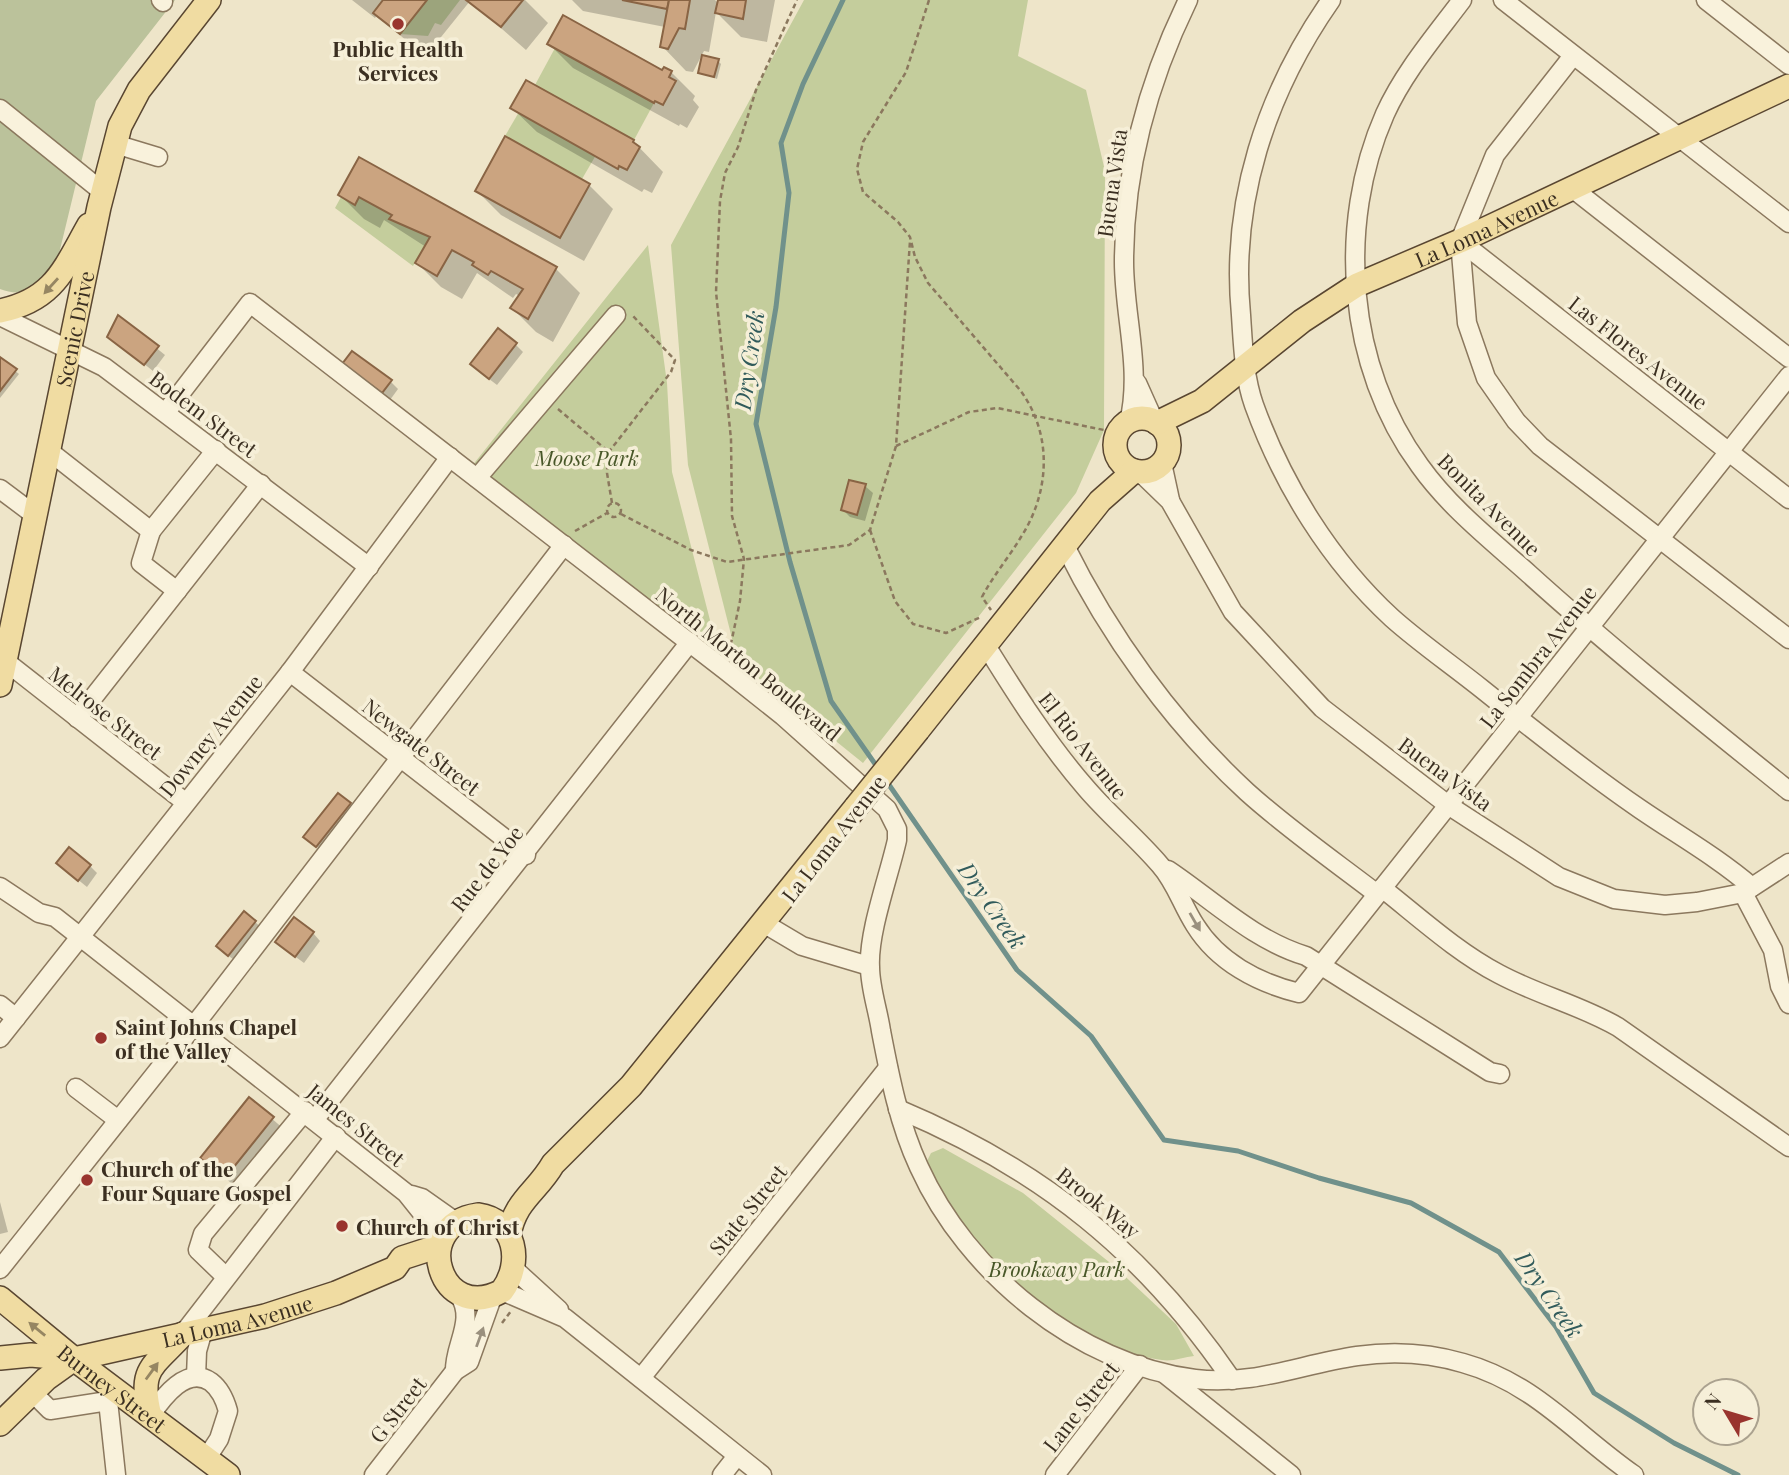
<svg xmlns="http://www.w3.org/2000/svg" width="1789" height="1475" font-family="'Playfair Display',serif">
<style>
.green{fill:#c4cd9c}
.cemetery{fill:#bbc29b}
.shadow{fill:#0003}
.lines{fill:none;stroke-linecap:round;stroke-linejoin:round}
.stream{stroke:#70918b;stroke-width:5}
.building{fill:#cba480;stroke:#896444;stroke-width:2}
.minor-casing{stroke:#8b785e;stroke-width:21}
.major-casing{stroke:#594631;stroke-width:26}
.path{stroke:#8b785e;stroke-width:2.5;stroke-dasharray:5 3.5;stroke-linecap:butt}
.minor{stroke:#f9f2dc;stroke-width:18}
.major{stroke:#f0dca2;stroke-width:23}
.major-bridge-casing{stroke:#594631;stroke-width:26;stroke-linecap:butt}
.major-bridge{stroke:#f0dca2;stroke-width:23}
.oneway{fill:#968662}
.oneway2{fill:#9a907e}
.poi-dot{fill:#99342e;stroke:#f6efd8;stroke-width:2.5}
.labels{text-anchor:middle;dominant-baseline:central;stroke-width:7;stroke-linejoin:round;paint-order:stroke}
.poi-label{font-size:21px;font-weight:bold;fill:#3b2f21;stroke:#f6efd8;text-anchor:start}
.street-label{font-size:21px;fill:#3b2f21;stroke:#f6efd8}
.park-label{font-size:21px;font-style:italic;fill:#485728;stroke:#f6efd8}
.water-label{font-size:23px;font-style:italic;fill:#315b5b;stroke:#f6efd8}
</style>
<rect width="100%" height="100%" fill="#eee5c9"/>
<g class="green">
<path d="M427,0H460L441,25L435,23L428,36L400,34Z"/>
<path d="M804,0H1028L1018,56L1086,90L1105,171L1104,430L1076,493L863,763L738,662L688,465L671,245Z"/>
<path d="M555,48L654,103L634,140L535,85Z"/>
<path d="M519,112L596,155L582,179L505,136Z"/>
<path d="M341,197L355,204L359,197L392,215L390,219L430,237L413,266L335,208Z"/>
<path d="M648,245L667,383L672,472L722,667L468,471Z"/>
<path d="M943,1148L1023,1193L1114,1266L1176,1324L1194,1356C1184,1357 1172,1362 1162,1360C1078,1348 987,1271 943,1202C935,1190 931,1175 926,1163L931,1153Z"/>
</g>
<path class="cemetery" d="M0,0H175L96,101L57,262C43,283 28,300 0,289Z"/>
<g class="shadow">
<path d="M352,0H525L548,23L526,50L470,1L425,57L377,15L375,18Z"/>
<path d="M572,0H715L719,4V0H775L767,42L741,37L716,12L709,52L704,51L693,72L686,71L662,46L665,27L583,11Z"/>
<path d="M549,44L671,72L695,96L693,100L699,107L687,128L680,124L679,126L573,68Z"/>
<path d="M718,61L721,64L717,79L700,72Z"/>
<path d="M512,108L633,141L663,172L652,193L644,189L642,192L537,132Z"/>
<path d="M360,159L556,269L580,293L553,342L536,332L512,308L520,296L516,294L513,298L477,273L462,299L441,287L417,263L426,247L384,220L380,228L364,219L340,195Z"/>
<path d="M589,185L613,209L584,261L501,215L477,191Z"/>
<path d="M118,317L165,355L153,371L109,336Z"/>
<path d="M515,344L523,352L497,385L480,372Z"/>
<path d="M0,359L19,374L0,398Z"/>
<path d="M352,372L390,381L398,389L390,400Z"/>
<path d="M865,486L873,493L865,521L850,517L843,510Z"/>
<path d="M350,804L357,812L325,853L313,844Z"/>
<path d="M90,866L97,873L87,887L66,870Z"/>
<path d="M255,922L263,929L237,962L226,954Z"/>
<path d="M313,933L320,941L304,963L285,949Z"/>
<path d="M249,1099L285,1130L238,1189L202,1158Z"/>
<path d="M0,1202L8,1232L0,1234Z"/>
</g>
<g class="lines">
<g class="stream">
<path d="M843,0L803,84L781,143L789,193L776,307L756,424L790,562L831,701L880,771"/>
<path d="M885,779L1017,970L1091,1036L1164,1140L1238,1151L1319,1178L1411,1203L1499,1252L1556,1327L1594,1393L1674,1443L1738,1475"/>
</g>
</g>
<g class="building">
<path d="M383,0H427L400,34L373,13Z"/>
<path d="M466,0H523L501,27Z"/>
<path d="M622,0H669L667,9Z"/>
<path d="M669,0H690L685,29L679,28L668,49L660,47Z"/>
<path d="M718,0H746L743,19L715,13Z"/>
<path d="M563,15L662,70L664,67L672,71L669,77L676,81L663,105L655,101L654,103L547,44Z"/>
<path d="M702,55L719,59L714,77L698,73Z"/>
<path d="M526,80L634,140L633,142L640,147L627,170L619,166L618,169L510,108Z"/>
<path d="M505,136L590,184L560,238L475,191Z"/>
<path d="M359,157L557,267L528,319L510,308L523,289L491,271L488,275L472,265L474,262L452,250L437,276L415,263L430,237L389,219L392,215L359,197L355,205L338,195Z"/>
<path d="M118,315L159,346L144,365L107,337Z"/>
<path d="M498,328L517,343L489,379L470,364Z"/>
<path d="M352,351L392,380L382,393L342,364Z"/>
<path d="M0,357L17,369L0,391Z"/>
<path d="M849,480L866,484L857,515L841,510Z"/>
<path d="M338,793L351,803L316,847L303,837Z"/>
<path d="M69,847L91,865L78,881L56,863Z"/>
<path d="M244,911L256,921L228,956L216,946Z"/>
<path d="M294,917L314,932L295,957L275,942Z"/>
<path d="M249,1097L274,1117L225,1178L200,1158Z"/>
</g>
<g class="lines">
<g class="minor-casing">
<g id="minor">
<path d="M161,0L163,2"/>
<path d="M1331,0C1266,93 1230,202 1241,315C1243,345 1244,377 1254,405C1283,485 1330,561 1392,618C1420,643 1452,665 1482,689C1533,730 1586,772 1640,809C1678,835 1717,857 1752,887"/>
<path d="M1462,0C1435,36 1404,72 1385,114C1336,225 1347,367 1420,466C1450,508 1491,540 1529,574C1613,650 1701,720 1789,791"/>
<path d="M1503,0L1789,223"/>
<path d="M1706,0L1789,65"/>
<path d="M1572,57L1495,155L1460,241L1467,323L1486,378L1516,421L1540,446L1789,639"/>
<path d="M0,109L103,192"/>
<path d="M115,144L158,157"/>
<path d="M1572,188L1789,358"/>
<path d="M1460,241L1789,499"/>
<path d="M0,316L104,367L369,567"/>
<path d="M1137,383L1154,421"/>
<path d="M166,412L250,303L725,670L783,716L887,809L897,829V840C889,876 868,932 870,967C870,988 878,1010 881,1031C890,1078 899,1124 919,1167C967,1273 1078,1364 1195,1379C1254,1386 1301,1364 1357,1356C1392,1351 1429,1353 1463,1363C1535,1383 1575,1434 1634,1475"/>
<path d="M1129,422C1142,369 1124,316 1124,262C1124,170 1148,82 1188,0"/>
<path d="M49,451L151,531L216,450"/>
<path d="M1162,463L1170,500"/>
<path d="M1139,471L1170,501L1233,612L1322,708L1448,805L1559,877L1614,899L1665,905L1697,902L1743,893L1789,863"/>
<path d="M477,478L616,315"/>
<path d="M0,489L36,516"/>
<path d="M151,531L141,563L177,591"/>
<path d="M1064,544C1109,635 1172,723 1247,792C1288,829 1334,861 1377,894"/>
<path d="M985,644C1016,694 1047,743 1086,788C1109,815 1137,838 1160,865C1176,883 1182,905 1195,925C1218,962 1258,983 1299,993L1789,376"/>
<path d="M0,657L185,802"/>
<path d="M290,672L526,855"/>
<path d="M77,718L261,484"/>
<path d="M1168,870C1213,900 1253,940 1306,956L1490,1072L1500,1074"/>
<path d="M0,887L39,913L55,917L406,1193L442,1238"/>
<path d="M1382,888C1420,918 1457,952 1499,974C1538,995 1580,1005 1618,1027L1789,1147"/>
<path d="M1743,893L1773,950L1780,986L1789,1004"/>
<path d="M765,924L802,946L869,966"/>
<path d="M0,1005L16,1018"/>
<path d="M0,1038L290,672L450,457"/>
<path d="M76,1088L118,1120"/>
<path d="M898,1109C1041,1169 1144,1251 1232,1380"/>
<path d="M315,1119L690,642"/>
<path d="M412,1195L422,1198L456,1222"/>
<path d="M0,1269L203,1014L564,545"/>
<path d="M514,1269L559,1310"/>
<path d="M225,1276L198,1250L203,1234L305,1111"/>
<path d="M502,1291L565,1318L762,1475"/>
<path d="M183,1334L336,1136"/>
<path d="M455,1371C454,1344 477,1320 458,1293"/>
<path d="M1165,1374L1291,1475"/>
<path d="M196,1377L197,1351L203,1330"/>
<path d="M641,1378L888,1068"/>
<path d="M32,1392L50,1410L108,1401L117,1390"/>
<path d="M108,1401L116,1475"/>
<path d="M150,1416C163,1397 187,1365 211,1382C220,1389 225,1400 228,1411L219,1439L206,1459"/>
<path d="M374,1475L455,1371L469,1362L493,1295"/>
<path d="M722,1475L737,1456"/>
<path d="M1055,1475L1140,1365"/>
</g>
</g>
<g class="major-casing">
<g id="major">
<path d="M0,311C54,300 64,269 89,225"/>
<circle cx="1142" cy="445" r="27"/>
<path id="s1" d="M1157,423L1202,401L1302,321L1357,285L1460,241L1789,86"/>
<path id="s2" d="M0,685L99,207L120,126L139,90L209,0"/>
<path d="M918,730L1100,501L1134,471"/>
<path d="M478,1215C516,1220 523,1263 502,1291C440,1325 409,1225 478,1215Z"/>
<path d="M509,1235C515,1200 537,1192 553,1164L631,1086L856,807"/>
<path id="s3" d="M0,1298L74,1359L228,1475"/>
<path id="s4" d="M0,1358L31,1355L74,1359L265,1316L336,1293L395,1268L402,1258L439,1246"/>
<path d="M150,1416C138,1368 153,1367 183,1334"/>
<path d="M0,1424L46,1379L74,1359"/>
</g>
</g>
<g class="path">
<path d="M929,0L906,72L863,142L857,169L863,192L898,222L910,237L915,257L928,283L1020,390C1053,434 1050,492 1021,537C1009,557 993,576 982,597L991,610"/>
<path d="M558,409L609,452"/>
<path d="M896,446L969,412L997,408L1104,430"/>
<circle cx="614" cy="510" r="7"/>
<path d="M612,503L607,473L608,453L671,372L675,360L633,316"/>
<path d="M621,514L691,550L727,562L849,545L870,530L896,446L910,241"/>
<path d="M870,530L895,601L913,624L946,633L981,617"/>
<path d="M575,531L607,513"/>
<path d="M729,653L740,601L744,559L732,516L731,439L716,292L720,201L725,173L738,147L756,90L797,0"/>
<path d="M502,1323L511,1311"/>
</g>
<use href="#minor" class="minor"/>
<use href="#major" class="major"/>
<g class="major-bridge-casing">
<path id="major-bridge" d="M856,807L918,730"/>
</g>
<use href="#major-bridge" class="major-bridge"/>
</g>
<defs><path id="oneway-solid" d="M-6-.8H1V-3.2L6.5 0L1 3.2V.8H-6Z" transform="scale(1.75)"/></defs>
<g class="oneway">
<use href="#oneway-solid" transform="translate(51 286) rotate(132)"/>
<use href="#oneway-solid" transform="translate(37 1329) rotate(-141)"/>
<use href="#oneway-solid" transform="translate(152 1371) rotate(-54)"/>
</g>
<g class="oneway2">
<use href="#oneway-solid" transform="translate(1195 922) rotate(60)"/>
<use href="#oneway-solid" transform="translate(480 1337) rotate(-70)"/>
</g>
<g class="poi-dot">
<circle cx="398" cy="24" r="7"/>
<circle cx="101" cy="1038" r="7"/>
<circle cx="87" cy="1180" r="7"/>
<circle cx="342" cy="1226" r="7"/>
</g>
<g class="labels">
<g class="poi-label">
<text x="398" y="48" text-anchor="middle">Public Health<tspan x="398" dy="24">Services</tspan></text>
<text x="115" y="1026">Saint Johns Chapel<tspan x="115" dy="24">of the Valley</tspan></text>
<text x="101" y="1168">Church of the<tspan x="101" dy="24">Four Square Gospel</tspan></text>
<text x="356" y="1226">Church of Christ</text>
</g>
<g class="street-label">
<text transform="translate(1111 183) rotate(-82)">Buena Vista</text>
<text stroke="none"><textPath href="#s1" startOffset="385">La Loma Avenue</textPath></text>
<text stroke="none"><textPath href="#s2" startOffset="364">Scenic Drive</textPath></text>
<text transform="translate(1639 352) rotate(38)">Las Flores Avenue</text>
<text transform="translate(204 413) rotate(37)">Bodem Street</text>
<text transform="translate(1490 504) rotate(45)">Bonita Avenue</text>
<text transform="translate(1537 656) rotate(-52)">La Sombra Avenue</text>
<text transform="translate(749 663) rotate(39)">North Morton Boulevard</text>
<text transform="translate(106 712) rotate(38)">Melrose Street</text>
<text transform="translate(210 735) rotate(-51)">Downey Avenue</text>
<text transform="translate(1084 745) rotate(52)">El Rio Avenue</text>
<text transform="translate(422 746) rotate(38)">Newgate Street</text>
<text transform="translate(1446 773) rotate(36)">Buena Vista</text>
<text transform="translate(833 838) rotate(-52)">La Loma Avenue</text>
<text transform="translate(486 868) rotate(-52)">Rue de Yoe</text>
<text transform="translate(357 1124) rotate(39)">James Street</text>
<text transform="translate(1099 1202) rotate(39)">Brook Way</text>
<text transform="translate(747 1209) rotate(-51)">State Street</text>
<text stroke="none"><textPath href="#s4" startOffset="242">La Loma Avenue</textPath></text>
<text stroke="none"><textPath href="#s3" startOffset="144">Burney Street</textPath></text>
<text transform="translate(1080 1406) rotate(-52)">Lane Street</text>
<text transform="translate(397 1409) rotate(-52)">G Street</text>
</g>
<g class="park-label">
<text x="587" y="457">Moose Park</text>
<text x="1057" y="1268">Brookway Park</text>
</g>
<g class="water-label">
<text transform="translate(748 360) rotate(-82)">Dry Creek</text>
<text transform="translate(993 905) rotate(55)">Dry Creek</text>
<text transform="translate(1550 1294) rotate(55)">Dry Creek</text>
</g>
</g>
<g transform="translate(1726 1412) rotate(308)"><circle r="33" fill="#f6efd8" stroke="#aba28f" stroke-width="2"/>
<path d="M0-5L12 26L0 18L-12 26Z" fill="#99342e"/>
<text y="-10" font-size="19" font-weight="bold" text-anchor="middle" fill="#3b2f21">N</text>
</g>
</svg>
